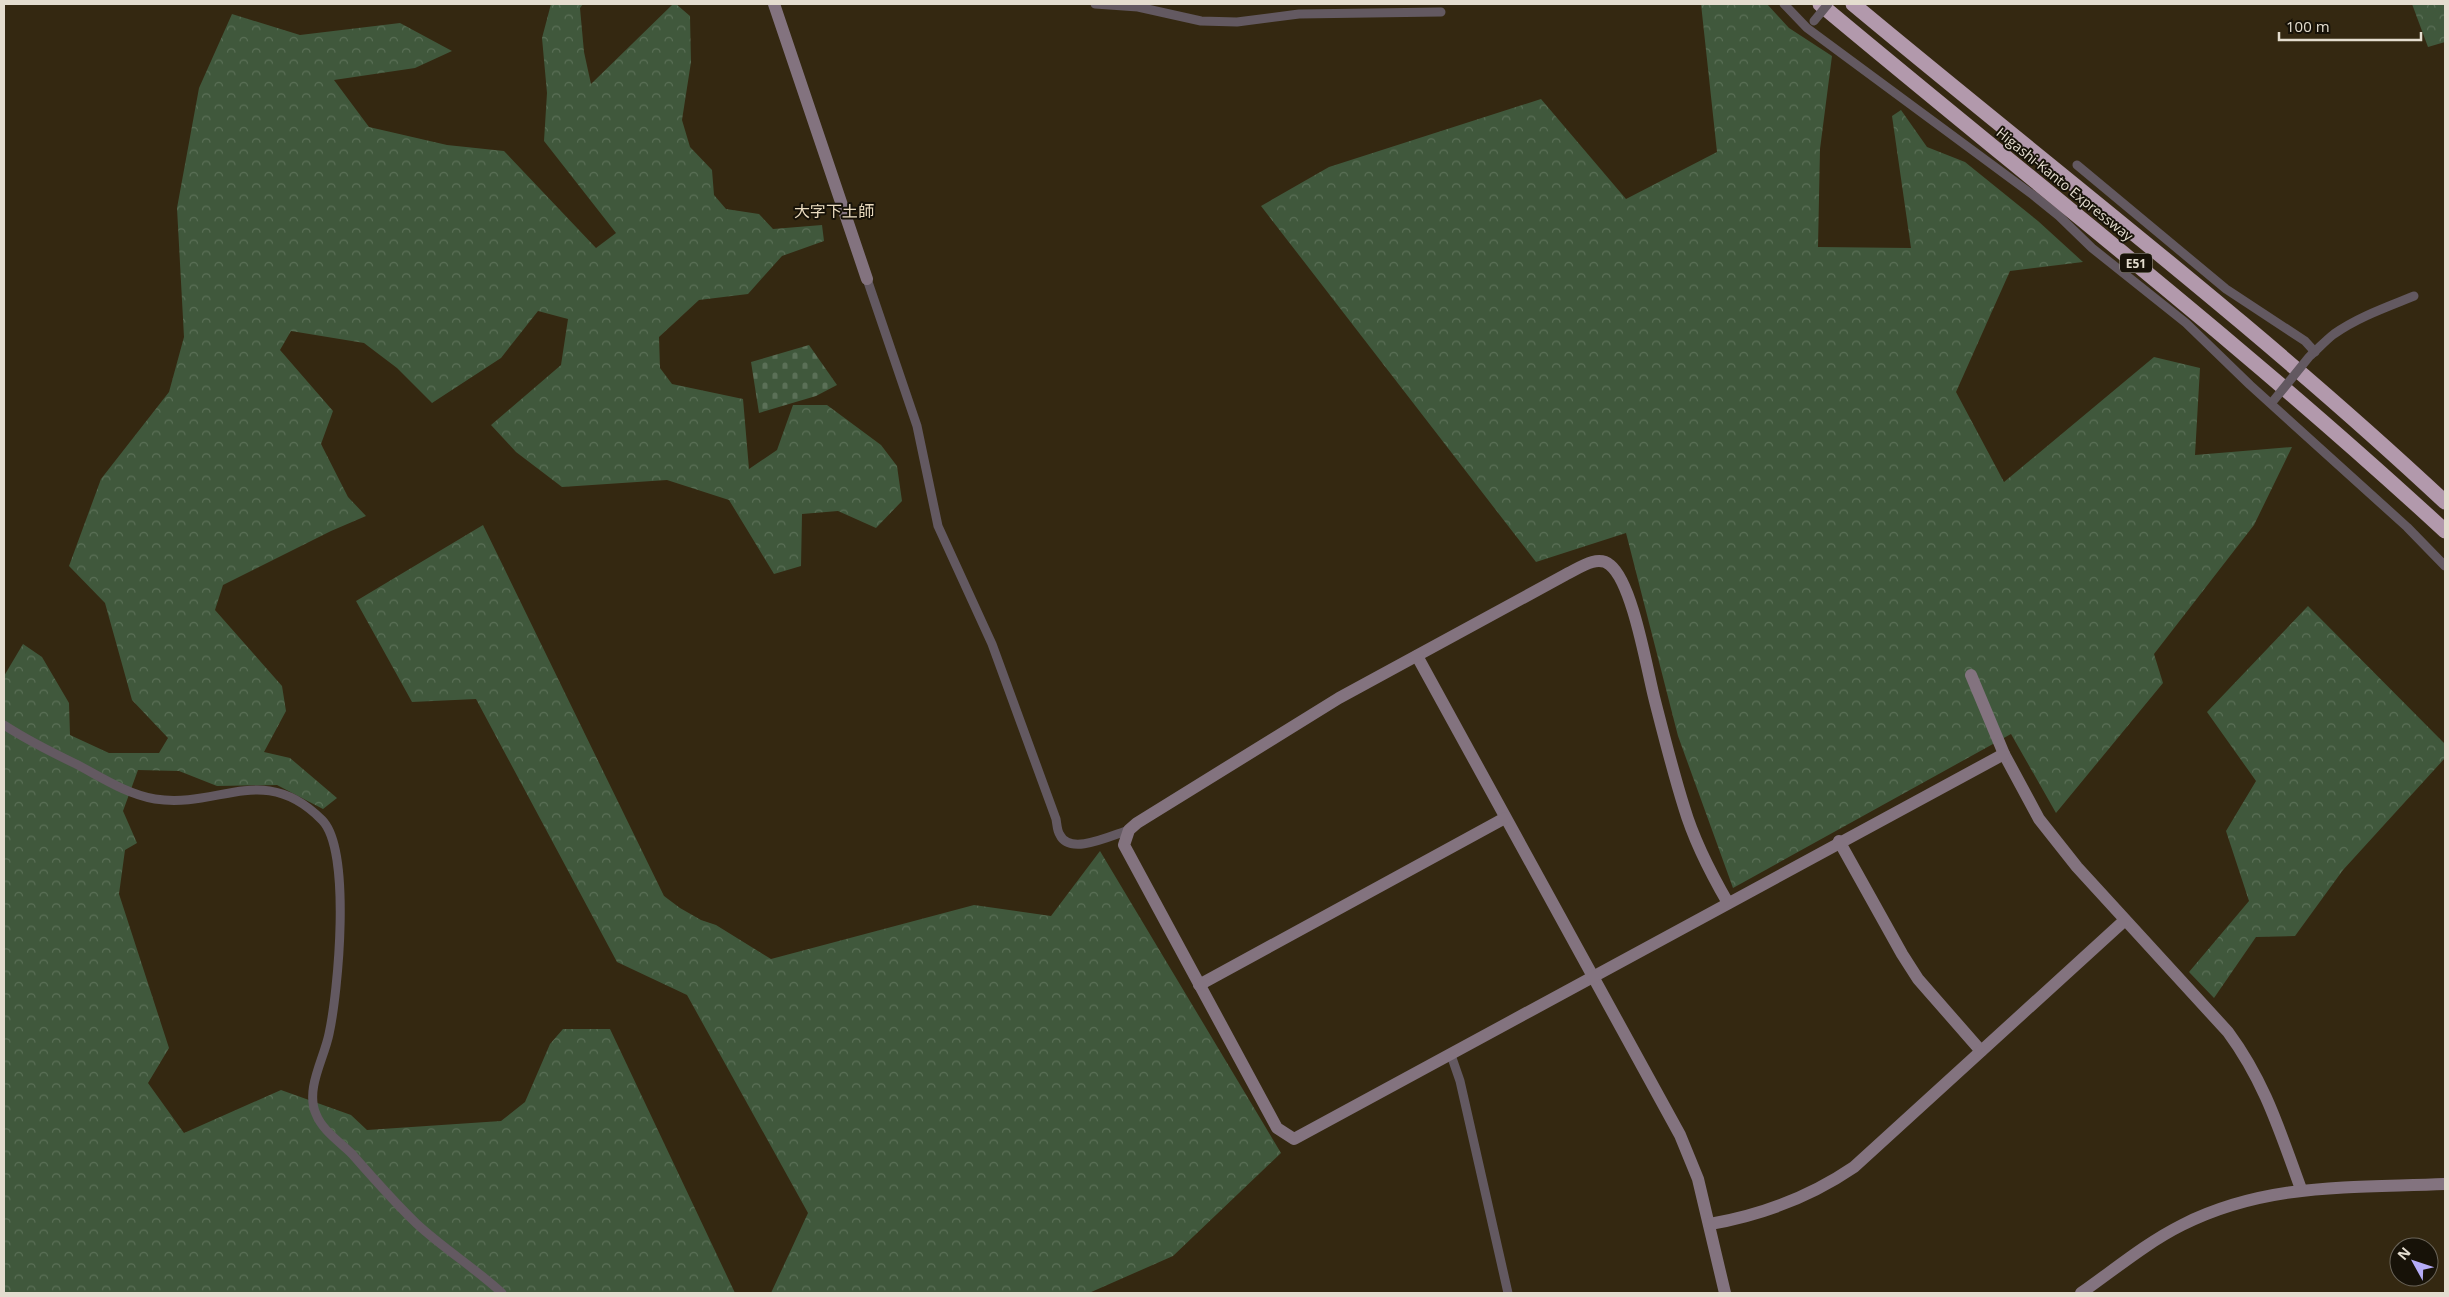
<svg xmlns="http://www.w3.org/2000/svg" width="2449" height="1297" font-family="'Open Sans','Noto Sans JP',sans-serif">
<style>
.forest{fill:url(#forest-crowns)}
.cemetery{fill:url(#cemetery-stones)}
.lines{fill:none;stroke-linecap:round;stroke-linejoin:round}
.street{stroke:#635961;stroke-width:9}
.secondary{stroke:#83737f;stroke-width:12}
.highway{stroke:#b299ac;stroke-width:15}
.street-bridge{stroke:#635961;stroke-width:9}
.labels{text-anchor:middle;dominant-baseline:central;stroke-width:4;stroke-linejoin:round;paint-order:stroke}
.shield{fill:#171208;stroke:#a6a093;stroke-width:1}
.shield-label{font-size:12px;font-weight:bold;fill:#e4ddcf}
.street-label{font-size:14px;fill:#e4ddcf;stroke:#171208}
.quarter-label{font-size:16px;fill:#eadbbf;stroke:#171208}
</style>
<defs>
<pattern id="forest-crowns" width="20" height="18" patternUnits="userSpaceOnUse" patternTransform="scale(1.25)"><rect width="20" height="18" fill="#40583c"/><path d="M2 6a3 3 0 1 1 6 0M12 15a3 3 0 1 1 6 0" fill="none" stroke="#5b7057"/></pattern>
<pattern id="cemetery-stones" width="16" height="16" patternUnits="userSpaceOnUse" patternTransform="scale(1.25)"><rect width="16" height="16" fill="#40583c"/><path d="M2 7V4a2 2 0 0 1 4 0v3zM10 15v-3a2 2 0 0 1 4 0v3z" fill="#5b7057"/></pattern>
</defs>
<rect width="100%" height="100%" fill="#342811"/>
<g class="forest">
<path d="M551,4H583L580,8L584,52L591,84L673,4H676L690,16L691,62L682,120L690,147L712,170L714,195L726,209L759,214L773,229L822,225L824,241L782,256L748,294L699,300L659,337L660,368L672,384L743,399L749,469L777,450L793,405H827L881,445L897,466L902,501L876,528L838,511L802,514L801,566L774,574L729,500L667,480L562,487L516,452L491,425L561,365L568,319L538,311L501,358L432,403L397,368L364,343L291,331L280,350L333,411L321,444L348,497L366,516L331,531L223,585L215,610L282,686L286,711L264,752L290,758L337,798L323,809L277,785L217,786L179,771L138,770L123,811L137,843L125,850L119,894L169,1048L148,1083L184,1133L281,1090L351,1115L367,1130L501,1121L525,1102L550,1044L563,1029H610L735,1293H4V676L23,644L42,657L69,703L70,735L109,753H159L168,738L132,700L105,603L69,566L101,479L169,392L184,337L177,208L199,88L232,14L300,35L400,23L452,51L415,68L334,80L369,127L447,145L504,151L596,248L616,233L544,141L547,93L542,38Z"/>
<path d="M1701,4H1767L1789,28L1832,56L1820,149L1818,247L1911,248L1892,116L1901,110L1927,147L1965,162L2038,221L2083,262L2010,271L1956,392L2004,482L2154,357L2200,368L2195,455L2292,447L2254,525L2154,654L2163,683L2056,813L2011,734L1733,888L1678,736L1626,533L1536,562L1261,206L1329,167L1541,99L1626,199L1717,152Z"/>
<path d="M2412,4H2445V42L2428,47Z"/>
<path d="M483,525L664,896L680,908L701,920L716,925L771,959L974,905L1051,916L1100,851L1281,1153L1173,1256L1089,1293H771L808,1213L687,995L617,962L476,699L412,702L356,601Z"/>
<path d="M2308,606L2445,744V758L2343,870L2295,936L2256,937L2214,998L2189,972L2249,901L2226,831L2256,781L2207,712Z"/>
</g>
<path class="cemetery" d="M809,345L837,385L816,396L759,413L751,362Z"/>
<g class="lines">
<g class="street">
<path d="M1095,4L1138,7L1201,21L1237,22L1299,14L1441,12"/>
<path d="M1784,4L1807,28L2033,195L2059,216L2092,248L2186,323L2250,385L2407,527L2445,566"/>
<path d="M2077,165L2226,289L2305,341L2315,352"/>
<path d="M867,279L917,426L938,526L992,644L1056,819C1057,824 1057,831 1060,835C1070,856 1112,835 1129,830"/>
<path d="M2311,355C2319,348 2326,340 2334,334C2358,317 2387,307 2414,296"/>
<path d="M4,725C27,740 51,752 76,764C101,777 126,794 155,799C220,809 264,761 322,820C352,850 338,993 329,1034C324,1059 305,1089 316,1114C322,1130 340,1142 352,1154C373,1178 394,1202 417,1224C444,1249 475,1268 502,1293"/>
<path d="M1451,1055L1460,1081L1508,1293"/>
</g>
<g class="secondary">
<path d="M774,4L867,279"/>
<path d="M1417,656L1680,1135L1698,1179L1725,1293"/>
<path d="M1971,675L2004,754L2039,819L2077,867L2228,1032C2265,1082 2280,1132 2301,1189"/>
<path d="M1839,841L1902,954L1918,979L1981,1051"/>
<path d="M1728,903C1710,872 1694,841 1684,807C1673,772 1664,736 1655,701C1647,671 1633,583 1610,565C1597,554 1578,569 1565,575L1339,698L1137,823L1129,830L1124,845L1277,1128L1294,1139L2004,754"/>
<path d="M1199,985L1505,818"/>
<path d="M1710,1224C1762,1215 1810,1197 1854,1167L2125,920"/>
<path d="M2081,1293C2114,1270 2146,1243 2182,1225C2267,1182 2353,1188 2445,1184"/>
</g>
<g class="highway">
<path d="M1820,4C2029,179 2245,346 2445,531"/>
<path d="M1853,4C2051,169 2257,326 2445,502"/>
</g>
<g class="street-bridge">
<path d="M1814,21L1828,4"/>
<path d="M2274,400L2309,357"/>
</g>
</g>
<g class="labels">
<rect class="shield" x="2120" y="253.5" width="32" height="19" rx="4"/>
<g class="shield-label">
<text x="2136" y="263">E51</text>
</g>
<g class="street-label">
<text transform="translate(2065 184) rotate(39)">Higashi-Kanto Expressway</text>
</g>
<g class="quarter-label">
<text x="834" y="211">大字下土師</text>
</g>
</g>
<rect width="2449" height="1297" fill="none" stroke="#e4ddcf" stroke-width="10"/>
<g transform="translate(2414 1262) rotate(310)"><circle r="24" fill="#171208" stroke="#696358"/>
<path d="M0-4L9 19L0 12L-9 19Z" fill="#b5acf8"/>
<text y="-8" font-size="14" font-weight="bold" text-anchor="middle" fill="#e4ddcf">N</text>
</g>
<path d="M2279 32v8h142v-8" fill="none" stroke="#e4ddcf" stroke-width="2.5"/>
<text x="2286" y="32" font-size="15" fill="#e4ddcf" stroke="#171208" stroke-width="4" paint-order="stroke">100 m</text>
</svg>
